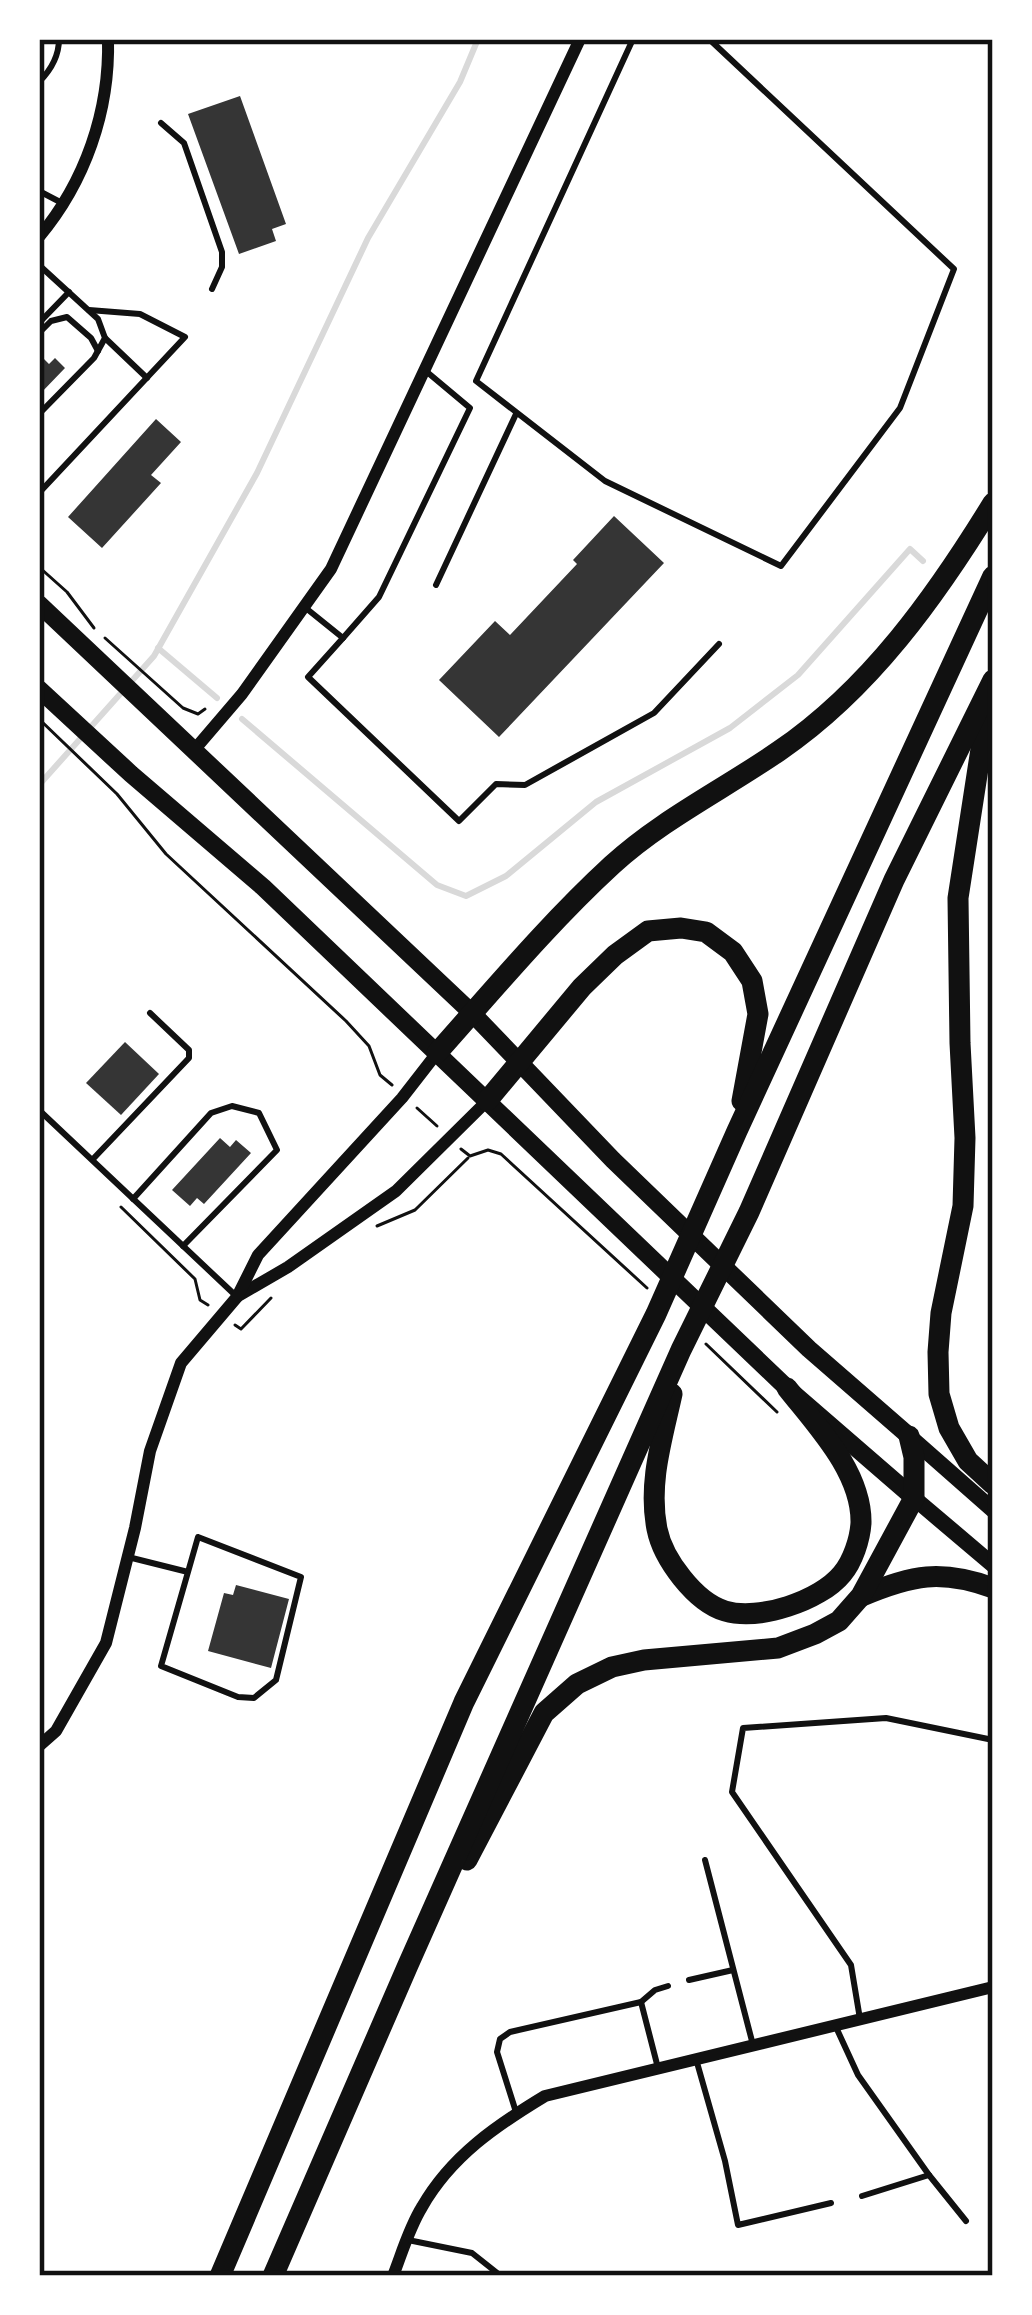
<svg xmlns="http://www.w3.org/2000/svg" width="1032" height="2315" font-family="'Public Sans',sans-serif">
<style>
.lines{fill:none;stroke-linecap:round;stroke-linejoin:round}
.stream{stroke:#d9d9d9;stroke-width:6}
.building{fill:#353535}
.path{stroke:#111;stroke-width:3}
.service{stroke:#111;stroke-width:6}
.minor{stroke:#111;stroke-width:12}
.secondary{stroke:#111;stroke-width:16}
.primary{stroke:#111;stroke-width:18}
.motorway{stroke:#111;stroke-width:21}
.neatline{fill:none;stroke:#111;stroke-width:4.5}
</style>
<rect width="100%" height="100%" fill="#fff"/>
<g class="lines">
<g class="stream">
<path d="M158,648L217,698"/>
<path d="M242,719L437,885L466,896L506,876L596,802L730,728L798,675L910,549L923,561"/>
<path d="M39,785L154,656L257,473L368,238L460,82L478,39"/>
</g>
</g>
<g class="building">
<path d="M240,96L286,224L272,229L276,241L239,254L188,114Z"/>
<path d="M39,354L49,364L55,358L65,368L39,395Z"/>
<path d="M156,419L181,442L151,475L161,483L102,548L68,517Z"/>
<path d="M614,516L664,563L499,737L439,680L495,621L510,635L577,564L573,560Z"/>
<path d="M125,1042L159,1074L121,1115L86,1083Z"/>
<path d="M220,1138L230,1147L236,1140L251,1153L204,1204L197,1198L190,1206L172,1190Z"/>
<path d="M236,1585L289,1599L271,1668L208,1651L224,1593L233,1595Z"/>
</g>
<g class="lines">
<g class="path">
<path d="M39,567L67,592L94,628"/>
<path d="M105,638L183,708L198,714L205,709"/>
<path d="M39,719L117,794L166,854L346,1021L369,1046L380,1075L392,1085"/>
<path d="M417,1108L437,1126"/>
<path d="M461,1149L470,1156L488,1150L501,1154L647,1288"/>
<path d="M121,1207L195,1279L200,1300L208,1305"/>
<path d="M377,1226L415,1210L468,1158"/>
<path d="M235,1325L241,1329L271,1298"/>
<path d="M706,1344L777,1412"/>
</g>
<g class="service">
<path d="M633,39L476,381L605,481L781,566L900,408L954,269L709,39"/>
<path d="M39,82C51,70 59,56 59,39"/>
<path d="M161,123L184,143L222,252V267L212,289"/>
<path d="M39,191L62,203"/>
<path d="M39,265L98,319L105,338L94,358L39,414"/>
<path d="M39,323L69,292"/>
<path d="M39,333L51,321L67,317L91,338L98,351"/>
<path d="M105,338L147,378"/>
<path d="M39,493L185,337L140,314L89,310"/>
<path d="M436,585L516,414"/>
<path d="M307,609L343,638L308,677L459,821L496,784L525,785L654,713L719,644"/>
<path d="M343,638L379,597L470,408L427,372"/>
<path d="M39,1110L234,1294"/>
<path d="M93,1159L189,1058V1050L150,1013"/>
<path d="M133,1199L211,1113L232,1106L259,1113L277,1150L183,1246"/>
<path d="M128,1557L188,1572L198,1537L301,1577L276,1680L254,1698L238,1697L161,1666L188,1572"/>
<path d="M705,1860L753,2045"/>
<path d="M689,1980L733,1970"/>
<path d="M641,2002L658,2068"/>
<path d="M860,2019L851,1965L732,1792L743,1728L886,1718L993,1740"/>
<path d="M835,2025L858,2075L929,2175L966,2221"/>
<path d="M696,2059L725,2161L738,2225L831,2203"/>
<path d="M516,2112L497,2052L500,2039L510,2032L641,2002L655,1990L668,1986"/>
<path d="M862,2196L929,2175"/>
<path d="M408,2240L472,2253L501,2276"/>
</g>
<g class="minor">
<path d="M39,237C85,182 110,111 108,39"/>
<path d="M195,749L242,694L331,569L580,39"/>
<path d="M238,1296L288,1267L396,1191L487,1101"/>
<path d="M39,1746L56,1731L106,1643L135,1528L150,1451L181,1363L237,1297L258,1255L402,1098L437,1053"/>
<path d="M393,2276C402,2253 409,2228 422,2207C451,2156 497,2125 545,2096L993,1987"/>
</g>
<g class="secondary">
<path d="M909,1436L993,1510"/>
<path d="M914,1498L993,1565"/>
</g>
<g class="primary">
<path d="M39,604L473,1014L613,1160L809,1349L909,1436"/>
<path d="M39,689L131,774L263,887L787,1388L914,1498"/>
</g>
<g class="motorway">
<path d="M993,716L981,749L958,898L960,1043L965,1138L963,1206L941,1313L938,1352L939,1394L949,1428L968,1461L993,1484"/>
<path d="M437,1053C494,989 549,923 612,865C661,820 724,789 779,751C870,689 936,596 993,503"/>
<path d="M487,1101L582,987L615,955L648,931L681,928L706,932L733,952L752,981L758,1014L742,1101"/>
<path d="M672,1394C662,1440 648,1483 657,1529C663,1559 695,1602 725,1611C759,1621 820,1601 842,1574C853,1561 860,1539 861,1523C862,1472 816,1425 787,1388"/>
<path d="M862,1596C912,1575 941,1569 993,1588"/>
<path d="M467,1860L544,1713L577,1684L612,1667L644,1660L778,1648L815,1634L839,1621L861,1596L914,1498V1457L909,1436"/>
<path d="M220,2276L464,1702L656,1314L737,1131L993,576"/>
<path d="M273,2276L408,1965L681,1350L749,1212L894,880L993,680"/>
</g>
</g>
<rect width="1032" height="2315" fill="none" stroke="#ffffff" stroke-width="84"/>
<rect x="42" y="42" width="948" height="2231" class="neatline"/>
</svg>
